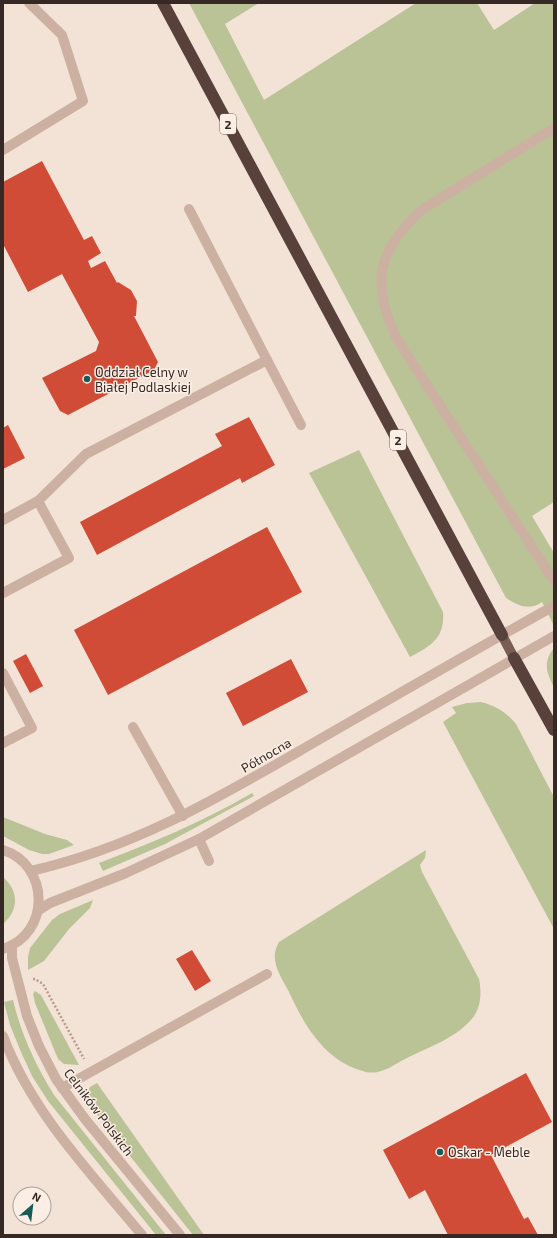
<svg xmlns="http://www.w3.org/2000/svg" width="557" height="1238" font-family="'Exo 2',sans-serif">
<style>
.green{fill:#b9c396}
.building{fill:#d14c37}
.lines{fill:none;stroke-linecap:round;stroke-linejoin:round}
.path{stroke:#b89a8c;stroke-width:2.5;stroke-dasharray:2 2;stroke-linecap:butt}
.minor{stroke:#ccb1a2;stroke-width:10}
.major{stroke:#7a5d55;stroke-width:10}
.highway{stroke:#58413b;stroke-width:12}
.poi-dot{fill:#175b58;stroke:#fbeee4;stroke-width:1.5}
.labels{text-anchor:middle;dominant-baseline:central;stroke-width:3;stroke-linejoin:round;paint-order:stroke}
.shield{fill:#fbeee4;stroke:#71645e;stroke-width:1}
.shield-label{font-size:12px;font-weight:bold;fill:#362925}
.poi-label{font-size:13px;fill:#362925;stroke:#fbeee4;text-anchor:start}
.street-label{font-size:13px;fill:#362925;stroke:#fbeee4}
</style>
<rect width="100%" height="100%" fill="#f3e3d7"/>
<g class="green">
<path d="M189,3H259L225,24L264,100L416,3H477L494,30L535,3H554V502L532,516L554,553V626L542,602C529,611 518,606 506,598Z"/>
<path d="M359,450L443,612C445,638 431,646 410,657L309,473Z"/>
<path d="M554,648V687C546,673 543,661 554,648Z"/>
<path d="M481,702C496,706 506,712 516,724L554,797V929L443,722L456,713L452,707L467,703Z"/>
<path d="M252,793L254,796L165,844L103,871L99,863C151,843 203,822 252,793Z"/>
<path d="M3,817L45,834L67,840L74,845L49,854H42L29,850L3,836Z"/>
<path d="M426,850L425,858L420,865L422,872L479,979C482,993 481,1010 470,1021C454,1039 426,1048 405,1059C397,1063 389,1069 381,1071C376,1073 367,1073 363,1071C325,1061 304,1025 289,992C281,976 268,960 279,942Z"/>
<path d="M3,877C19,891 19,910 3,924Z"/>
<path d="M93,900L90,908L69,929L44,961L28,970V957L30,948L52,920L60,914Z"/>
<path d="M35,991L41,995L79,1065L64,1064L58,1059L35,1003L33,994Z"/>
<path d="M13,1000C21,1034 36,1066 54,1095L166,1235H156L48,1101L32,1076L21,1052L10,1025L4,1002Z"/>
<path d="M97,1083L204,1235H193L87,1102L86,1096L90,1087Z"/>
</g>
<g class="building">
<path d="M42,161L84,240L92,236L101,253L88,261L91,268L105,261L117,283L118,282L131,290L137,301L136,316H134L158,362L154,370L68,415L60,411L42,378L96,351L99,342L62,274L28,292L3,244V182Z"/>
<path d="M249,417L275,465L242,483L240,478L97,555L80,522L222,446L215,434Z"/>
<path d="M8,425L25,458L3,469V428Z"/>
<path d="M267,527L302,592L108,695L74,630Z"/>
<path d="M26,654L43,686L30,693L13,661Z"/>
<path d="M291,659L308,692L243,726L226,693Z"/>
<path d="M192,950L211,981L195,991L176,959Z"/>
<path d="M526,1073L552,1122L491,1155L524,1219L528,1217L538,1235H448L425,1190L409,1199L383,1150Z"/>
</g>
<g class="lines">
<path class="path" d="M33,979H35L43,984L84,1059"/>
<g class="minor">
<path d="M554,128L420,211C376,253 371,284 397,339L554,581"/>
<path d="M3,150L83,101L62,35L29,3"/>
<path d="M267,360L301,425"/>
<path d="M38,501L86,454L267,360L189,209"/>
<path d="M3,520L38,501L69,558L3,593"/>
<path d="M3,673L32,728L3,743"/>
<path d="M133,727L183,816"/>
<path d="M199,839L209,861"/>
<path d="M3,850C50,865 51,934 3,949"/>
<path d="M31,871C137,847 223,795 315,742C395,696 474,650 554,606"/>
<path d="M39,910L50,903L126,873L199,839L554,636"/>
<path d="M12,945V958L27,1016L39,1046L56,1079L85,1119L180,1235"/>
<path d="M3,1036C32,1113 90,1172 142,1235"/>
<path d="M62,1088L267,974"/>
</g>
<path class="major" d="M502,635L514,658"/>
<g class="highway">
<path d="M163,3L502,635"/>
<path d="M514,658L554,730"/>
</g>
</g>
<g class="poi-dot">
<circle cx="87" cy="379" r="4"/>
<circle cx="440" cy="1152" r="4"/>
</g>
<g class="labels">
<g class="shield">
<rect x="220" y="114" width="16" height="20" rx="3"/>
<rect x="390" y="430" width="16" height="20" rx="3"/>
</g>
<g class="shield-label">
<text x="228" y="124">2</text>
<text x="398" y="440">2</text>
</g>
<g class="poi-label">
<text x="95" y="372">Oddział Celny w<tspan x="95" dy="15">Białej Podlaskiej</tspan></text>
<text x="448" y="1152">Oskar - Meble</text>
</g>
<g class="street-label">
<text transform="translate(266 755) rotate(-30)">Północna</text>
<text transform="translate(99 1112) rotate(53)">Celników Polskich</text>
</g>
</g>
<rect width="557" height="1238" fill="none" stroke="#362925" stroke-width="8"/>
<g transform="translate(32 1206) rotate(28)"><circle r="19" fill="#fbeee4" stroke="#ac9f98"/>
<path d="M0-3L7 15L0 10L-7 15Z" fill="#175b58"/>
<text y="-6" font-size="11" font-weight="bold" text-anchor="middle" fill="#362925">N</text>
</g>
</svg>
